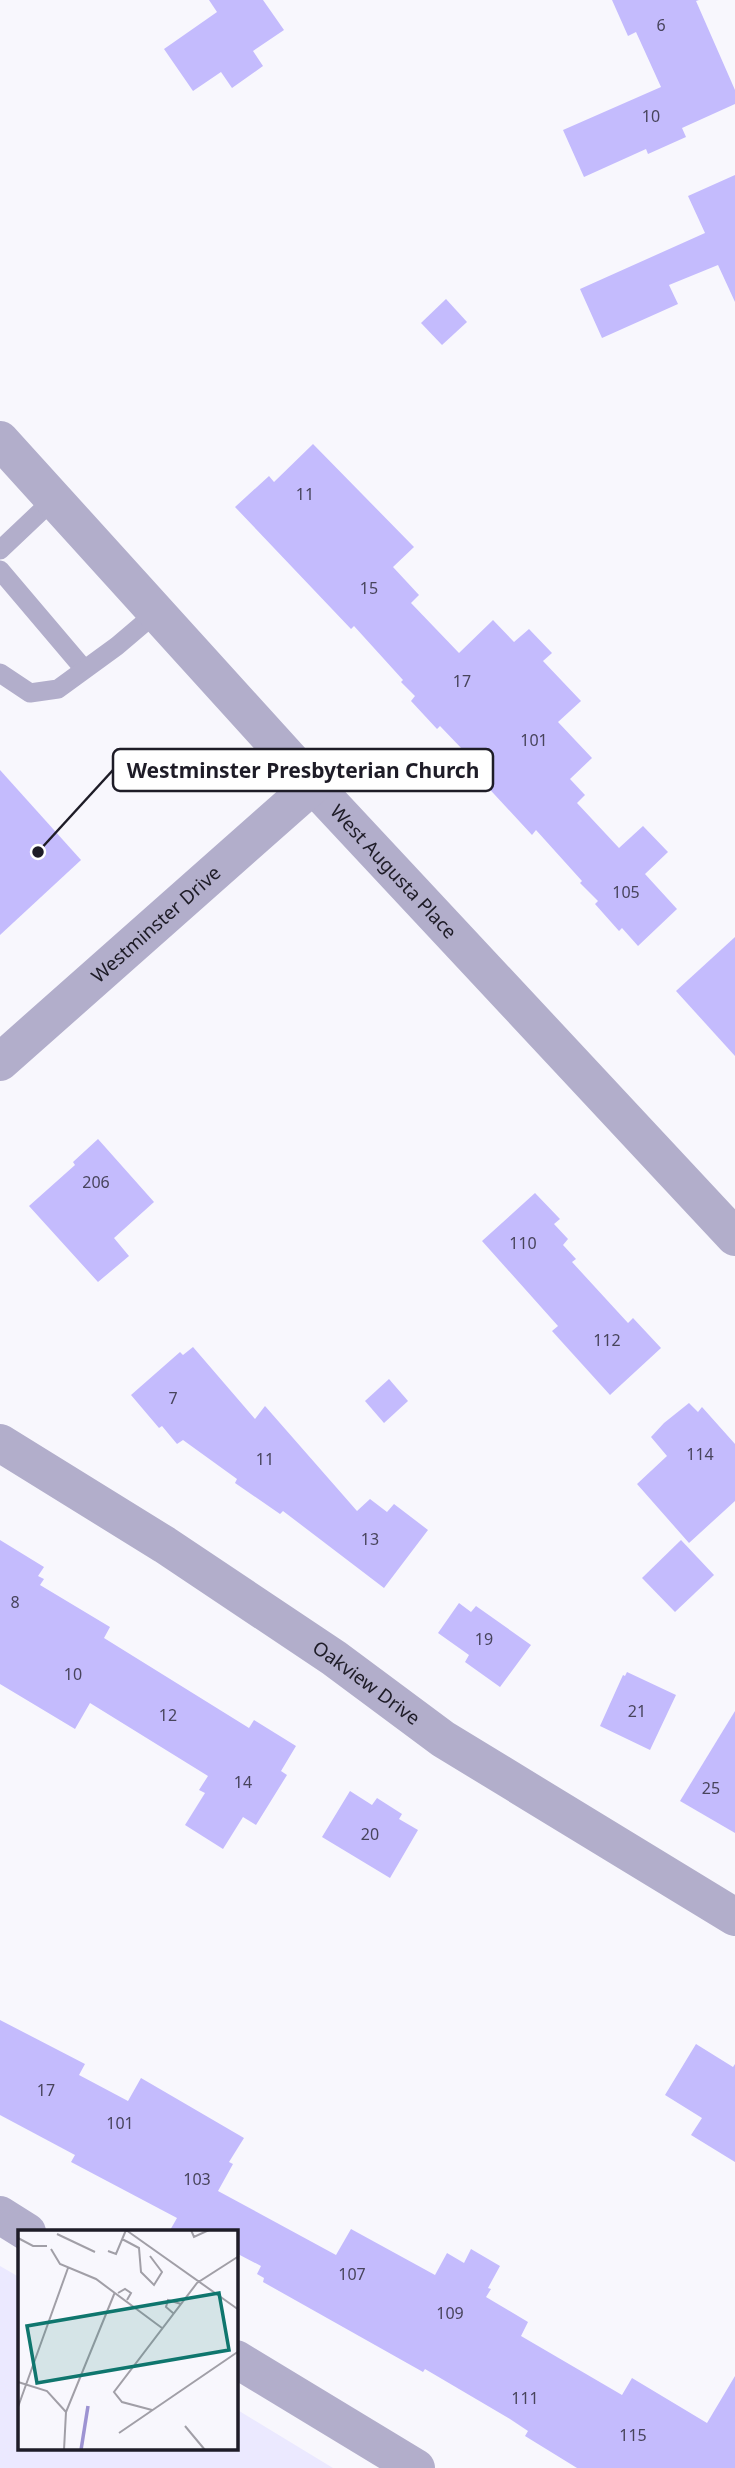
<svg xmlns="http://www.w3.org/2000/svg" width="735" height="2468" font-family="'Noto Sans',sans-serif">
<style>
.built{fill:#ebe9ff}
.building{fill:#c4bbfd}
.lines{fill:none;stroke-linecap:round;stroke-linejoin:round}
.service{stroke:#b2aecb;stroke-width:19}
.minor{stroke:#b2aecb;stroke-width:38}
.labels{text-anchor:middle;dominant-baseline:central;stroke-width:5;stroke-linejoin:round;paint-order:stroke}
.number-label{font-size:16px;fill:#48445c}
.street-label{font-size:19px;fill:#1e1c27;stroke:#fff}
.inset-river{fill:none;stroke:#9d93d2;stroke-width:3.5}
.inset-road{fill:none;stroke:#a19fa7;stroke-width:2}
.view{fill:#0f766e;fill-opacity:0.15;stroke:#0f766e;stroke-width:3.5}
.inset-edge{fill:none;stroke:#1e1c27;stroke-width:3.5}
.leader{fill:none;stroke:#1e1c27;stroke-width:2.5}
.callout-dot{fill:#1e1c27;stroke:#fff;stroke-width:2.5}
.callout{fill:#fff;stroke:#1e1c27;stroke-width:2.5}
.callout-label{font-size:21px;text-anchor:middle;font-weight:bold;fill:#1e1c27}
</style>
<rect width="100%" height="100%" fill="#f8f7fd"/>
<path class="built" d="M0,2266L19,2277V2449H236V2409L333,2468H0Z"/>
<g class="building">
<path d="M209,0H263L284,30L253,51L263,66L232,88L221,72L193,91L164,49L217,12Z"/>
<path d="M612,0H699L696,1L735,90V104L682,128L686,137L648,154L646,149L584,177L563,130L661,87L636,32L628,36Z"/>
<path d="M735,175V302L718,265L669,285L678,304L602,338L580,289L705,233L688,196Z"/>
<path d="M446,299L467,322L442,345L421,323Z"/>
<path d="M313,444L414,547L393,567L419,595L411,603L459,653L493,620L514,642L529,629L552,653L543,661L581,701L558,722L592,758L570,779L585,795L577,803L619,848L643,826L668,852L645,874L677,909L638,946L622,928L619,931L595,904L598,901L580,883L582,881L536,830L532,835L482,781L488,776L440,726L437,729L411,701L415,696L401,682L403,680L354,626L351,629L235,507L269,476L274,482Z"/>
<path d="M0,770L81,860L0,935Z"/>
<path d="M735,937V1056L676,991Z"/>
<path d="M98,1139L154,1202L114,1238L129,1256L98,1282L29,1206L75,1165L73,1162Z"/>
<path d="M535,1193L560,1219L554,1224L568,1239L563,1245L576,1259L572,1262L628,1323L633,1318L661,1348L610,1395L552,1331L558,1326L482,1241Z"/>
<path d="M193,1347L255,1419L265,1406L357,1511L370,1499L387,1512L394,1504L428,1530L384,1588L283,1511L280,1514L235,1483L237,1479L183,1440L177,1444L162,1426L159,1428L131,1395L180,1352L183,1355Z"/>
<path d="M389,1379L408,1401L384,1423L365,1401Z"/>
<path d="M689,1403L698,1412L702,1407L735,1444V1501L689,1543L637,1484L667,1456L651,1437L664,1423Z"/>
<path d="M0,1540L44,1567L38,1576L44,1579L40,1585L110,1627L104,1638L249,1728L254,1720L296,1746L281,1771L287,1775L256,1825L243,1817L223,1849L185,1825L205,1793L199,1790L208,1776L90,1703L75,1729L0,1684Z"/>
<path d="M681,1540L714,1575L675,1612L642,1578Z"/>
<path d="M459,1603L471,1612L476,1606L531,1645L500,1687L465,1662L469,1655L438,1633Z"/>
<path d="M627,1672L676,1695L650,1750L600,1726L623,1675L625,1676Z"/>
<path d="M735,1711V1833L680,1801Z"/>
<path d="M350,1791L372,1805L377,1798L402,1814L399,1819L418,1830L390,1878L322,1837Z"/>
<path d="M0,2020L85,2064L79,2075L128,2101L141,2078L244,2138L229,2162L233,2164L218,2191L336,2255L351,2229L435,2275L447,2253L464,2263L471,2249L500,2266L488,2288L491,2289L486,2297L528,2322L521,2336L622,2395L632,2378L707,2423L735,2376V2468H577L525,2436L528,2431L510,2419L425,2369L423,2372L263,2282L264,2278L257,2274L261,2266L236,2253V2232H169L177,2218L71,2162L75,2155L0,2115Z"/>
<path d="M696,2044L733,2067L735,2064V2162L691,2135L702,2118L665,2095Z"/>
</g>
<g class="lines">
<g class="service">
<path d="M0,550L54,499"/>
<path d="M0,570L84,669"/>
<path d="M0,673L30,693L58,689L117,646L157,612"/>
</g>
<g class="minor">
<path id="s1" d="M0,440L313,785L735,1237"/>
<path id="s2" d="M0,1062L313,785"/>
<path id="s3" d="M0,1443L165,1545L334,1658L443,1739L735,1917"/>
<path d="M0,2215L27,2232"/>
<path d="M236,2359L416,2468"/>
</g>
</g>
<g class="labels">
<g class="number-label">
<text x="661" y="25">6</text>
<text x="651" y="116">10</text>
<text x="305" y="494">11</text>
<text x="369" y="588">15</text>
<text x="462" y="681">17</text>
<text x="534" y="740">101</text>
<text x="626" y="892">105</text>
<text x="96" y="1182">206</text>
<text x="523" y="1243">110</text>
<text x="607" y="1340">112</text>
<text x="173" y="1398">7</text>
<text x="700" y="1454">114</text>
<text x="265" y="1459">11</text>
<text x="370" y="1539">13</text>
<text x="15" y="1602">8</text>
<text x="484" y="1639">19</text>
<text x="73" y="1674">10</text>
<text x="637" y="1711">21</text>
<text x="168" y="1715">12</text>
<text x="243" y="1782">14</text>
<text x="711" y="1788">25</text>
<text x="370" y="1834">20</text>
<text x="46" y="2090">17</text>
<text x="120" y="2123">101</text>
<text x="197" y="2179">103</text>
<text x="352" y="2274">107</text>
<text x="450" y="2313">109</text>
<text x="525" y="2398">111</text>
<text x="633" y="2435">115</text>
</g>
<g class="street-label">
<text stroke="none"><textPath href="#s1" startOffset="584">West Augusta Place</textPath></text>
<text stroke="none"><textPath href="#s2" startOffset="208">Westminster Drive</textPath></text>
<text stroke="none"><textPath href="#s3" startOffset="438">Oakview Drive</textPath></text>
</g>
</g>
<g transform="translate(18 2230)">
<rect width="220" height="220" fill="#f8f7fd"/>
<path class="inset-river" d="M63,220L70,176"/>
<path class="inset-road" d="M108,0L221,80M173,0L176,7L191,0M39,4L77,22M0,8L15,16H29M104,9L121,18L123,42L136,55L144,42L132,26M33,19L42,34L78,49L144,98M90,21L98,24L108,0M100,63L107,59L113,63L109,70M155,83L148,77L150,70L163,74M0,152L29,161L48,182M0,177L50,38M134,180L104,172L96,162L179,53L221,26M167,196L187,220M101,203L221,121M46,220L48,182L97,62"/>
<path class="view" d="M201,63L211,120L19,153L9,96Z"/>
<rect width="220" height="220" class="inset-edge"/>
</g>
<path class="leader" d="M38 852L113 770"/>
<circle class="callout-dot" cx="38" cy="852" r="7"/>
<rect class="callout" x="113" y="749" width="380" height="42" rx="7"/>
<g class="callout-label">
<text x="303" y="778">Westminster Presbyterian Church</text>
</g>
</svg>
